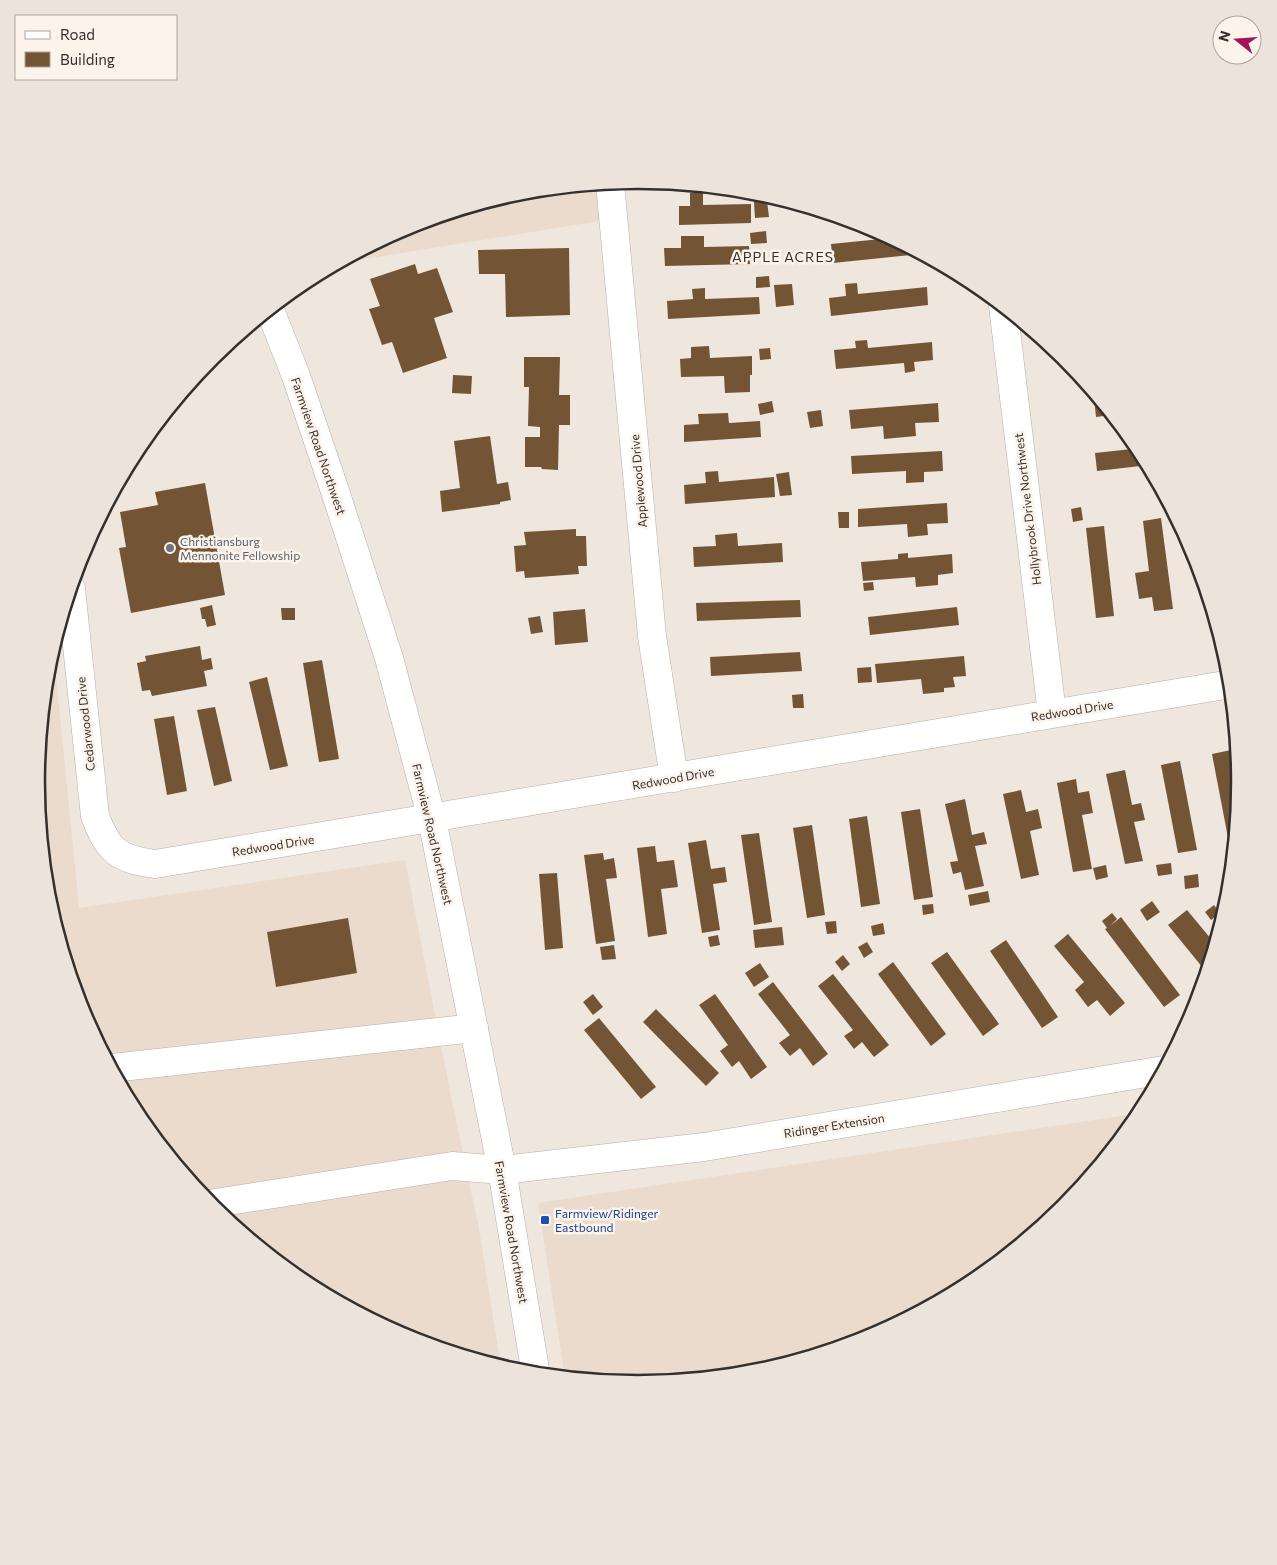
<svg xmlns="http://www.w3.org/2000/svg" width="1277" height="1565" font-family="Commissioner,sans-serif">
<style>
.built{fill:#eadbcc}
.building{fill:#735536}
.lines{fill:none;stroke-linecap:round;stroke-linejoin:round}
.minor-casing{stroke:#b7aea6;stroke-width:29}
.minor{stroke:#fff;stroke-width:28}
.worship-dot{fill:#6b7280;stroke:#fcf3ea;stroke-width:2}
.transit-dot{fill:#1a4fb4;stroke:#fcf3ea;stroke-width:2}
.labels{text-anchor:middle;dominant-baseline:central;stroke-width:5;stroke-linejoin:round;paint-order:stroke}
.street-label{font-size:12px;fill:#34302d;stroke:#fcf3ea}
.worship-label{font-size:12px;fill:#5b616d;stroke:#fcf3ea;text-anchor:start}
.transit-label{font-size:12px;fill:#164399;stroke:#fcf3ea;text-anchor:start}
.neighbourhood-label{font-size:14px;letter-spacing:1px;fill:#34302d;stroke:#fcf3ea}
.rim{fill:none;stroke:#34302d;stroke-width:2.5}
</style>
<rect width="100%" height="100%" fill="#efe6dd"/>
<g class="built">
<path d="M597,184L600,221L339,263L408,226L521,192Z"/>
<path d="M53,647L79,908L405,860L450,1092L479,1229L501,1367L408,1339L304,1283L212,1208L138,1117L82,1013L48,900L36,782L48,665Z"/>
<path d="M1141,1113L1064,1209L973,1283L869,1339L756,1373L638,1385L565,1378L538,1203Z"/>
</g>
<g class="building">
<path d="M690,193H703V205L751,204V223L679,225V206H690Z"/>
<path d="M767,201L769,217L755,218L754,202Z"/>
<path d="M766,231L767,243L751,244L750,233Z"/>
<path d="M681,236H704V247L749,246L750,264L665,266L664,248H681Z"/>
<path d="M891,238L920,254L833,263L831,244Z"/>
<path d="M569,248L570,315L506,317L505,274H479L478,250Z"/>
<path d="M415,264L418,274L437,268L453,312L434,318L447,358L403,373L392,342L382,345L369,309L380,306L370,279Z"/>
<path d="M769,276L770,287L756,288V277Z"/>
<path d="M857,283L858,294L927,287L928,305L831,316L829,298L846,296L845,284Z"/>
<path d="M792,284L794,305L776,307L774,285Z"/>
<path d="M705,288V299L759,297L760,314L668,319L667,301L693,299L692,289Z"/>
<path d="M867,340L868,348L932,342L933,360L914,362L915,371L905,373L904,363L836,369L834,350L856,348L855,341Z"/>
<path d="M709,346L710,358L752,356V375H750V392L725,393L724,376L681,377L680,359L691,358V347Z"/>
<path d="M770,348L771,359L760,360L759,349Z"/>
<path d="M524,357H560L559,395H570V425H559L558,470L542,469L541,467H525V437H540V427L528,426L529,387H524Z"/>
<path d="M453,375L472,376L471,394L452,393Z"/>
<path d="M1094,398H1098L1112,415L1096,417Z"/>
<path d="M772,401L774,412L760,415L758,404Z"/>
<path d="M938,403L939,422L915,423L916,436L884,439L883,426L851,429L849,410Z"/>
<path d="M821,410L823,426L810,428L807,412Z"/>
<path d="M728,413L729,423L760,421L761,437L684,442V425L699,424L698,414Z"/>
<path d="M490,436L497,484L508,482L511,500L500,502V504L442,512L440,491L460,488L454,441Z"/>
<path d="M1131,438L1139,448L1149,465L1097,471L1095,453L1132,449Z"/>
<path d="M942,451L943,471L924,472V482L906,483V471L852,474L851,456Z"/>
<path d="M718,471L719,482L774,477L775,497L685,504L684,485L706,483L705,472Z"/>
<path d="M789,472L792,495L780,496L776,474Z"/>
<path d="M205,483L225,595L131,613L119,548L126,547L120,512L158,505L155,492Z"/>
<path d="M947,503L948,523L927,524L928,535L908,537L907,524L858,527V509Z"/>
<path d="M1081,507L1083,520L1073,522L1071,509Z"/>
<path d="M838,512H849V528H839Z"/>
<path d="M1161,518L1173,609L1154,611L1152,597L1139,599L1135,573L1149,571L1143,521Z"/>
<path d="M1104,526L1114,616L1096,618L1086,528Z"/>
<path d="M576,529V536H586L587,566H578L579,574L525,578L524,571L516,572L514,546L526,545L524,532Z"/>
<path d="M737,533L738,546L782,543L783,562L694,567L693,547L716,546L715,535Z"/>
<path d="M908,553V558L952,554L953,573L938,575V585L916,587L915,577L863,581L861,562L898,559V554Z"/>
<path d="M1197,564H1198L1211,606L1204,607Z"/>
<path d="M873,582L874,590L864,591L863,583Z"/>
<path d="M800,600L801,617L697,621L696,603Z"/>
<path d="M212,605L216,625L207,627L205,619H202L200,608Z"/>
<path d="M957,607L959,625L870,635L868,617Z"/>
<path d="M281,608H295V620H282Z"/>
<path d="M585,609L588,642L555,645L553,612Z"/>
<path d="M540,616L543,632L531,634L528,618Z"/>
<path d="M200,646L202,660L211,658L213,669L204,671L207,686L152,696L150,690L142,691L137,663L146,661L145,656Z"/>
<path d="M800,652L802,671L711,676L710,657Z"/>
<path d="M964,656L966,676L953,677L955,687L944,688V692L923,694L921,679L877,683L875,664Z"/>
<path d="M322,660L339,759L319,762L303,663Z"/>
<path d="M871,667L872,682L858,683L857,668Z"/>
<path d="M267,677L288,766L270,770L249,682Z"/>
<path d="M803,694L804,708H793L792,695Z"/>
<path d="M215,707L232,781L214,786L197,710Z"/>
<path d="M174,716L187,791L167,795L154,719Z"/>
<path d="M1231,750L1240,795L1235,842L1229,843L1212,754Z"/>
<path d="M1180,761L1197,850L1178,853L1161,765Z"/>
<path d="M1125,770L1132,805L1141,803L1145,820L1134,822L1143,861L1125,864L1106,774Z"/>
<path d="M1076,779L1078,793L1089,791L1093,813L1082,815L1092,869L1073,872L1057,783Z"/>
<path d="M1021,790L1026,812L1038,809L1042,828L1030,831L1039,875L1021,879L1003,794Z"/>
<path d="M965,799L972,835L984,832L987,844L975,846L984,886L965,890L961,872L953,874L950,862L958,861L945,804Z"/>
<path d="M920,809L933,897L914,900L901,812Z"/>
<path d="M867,816L880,904L861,907L849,819Z"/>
<path d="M812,825L825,915L807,918L793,828Z"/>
<path d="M759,833L772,922L754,925L741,835Z"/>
<path d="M706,840L711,869L725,867L727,882L713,884L720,930L702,933L688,843Z"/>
<path d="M655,846L657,862L674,860L678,887L661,889L667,934L648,937L637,848Z"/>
<path d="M1234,847L1233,861H1232L1230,848Z"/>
<path d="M603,853L604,860L614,858L617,878L606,879L615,941L596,944L584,855Z"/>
<path d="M1171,863L1172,874L1158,876L1156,865Z"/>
<path d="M1106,865L1108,877L1096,880L1093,868Z"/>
<path d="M557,873L563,948L545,950L539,874Z"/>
<path d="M1198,874L1199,887L1185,889L1184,876Z"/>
<path d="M988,891L990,902L970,906L968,895Z"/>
<path d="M1152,901L1160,912L1147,921L1140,910Z"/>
<path d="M933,904L934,913L923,915L922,905Z"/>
<path d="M1214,905L1220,913L1211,920L1205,912Z"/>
<path d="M1187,910L1216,945L1207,973L1168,925Z"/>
<path d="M1112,913L1117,919L1110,926L1121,917L1180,995L1164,1007L1105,929L1107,928L1102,921Z"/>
<path d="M348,918L357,973L276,987L267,932Z"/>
<path d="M836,921L837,933L827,934L825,922Z"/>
<path d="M883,923L885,934L873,936L871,926Z"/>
<path d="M782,927L784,945L755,948L753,930Z"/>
<path d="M1068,934L1125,1003L1110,1016L1097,1000L1088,1007L1075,990L1084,982L1054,946Z"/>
<path d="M718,935L720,945L710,947L708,937Z"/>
<path d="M1006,940L1058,1017L1042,1028L990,951Z"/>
<path d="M867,942L873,952L864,958L858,947Z"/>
<path d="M614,945L616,959L602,960L600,947Z"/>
<path d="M947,952L999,1024L983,1036L931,963Z"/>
<path d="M843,955L850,964L842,971L835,962Z"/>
<path d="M893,962L946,1034L931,1046L878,974Z"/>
<path d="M760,963L769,977L754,987L745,973Z"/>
<path d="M833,974L889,1045L874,1057L862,1042L854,1049L844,1036L853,1030L818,986Z"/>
<path d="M773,982L828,1054L813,1066L800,1048L790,1056L779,1043L790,1035L758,994Z"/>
<path d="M593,994L603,1007L593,1015L583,1002Z"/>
<path d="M715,994L767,1067L751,1079L739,1061L732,1067L720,1051L728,1045L699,1005Z"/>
<path d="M656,1009L719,1073L706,1086L643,1022Z"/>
<path d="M599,1018L656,1087L641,1099L584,1030Z"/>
</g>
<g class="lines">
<g class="minor-casing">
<g id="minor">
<path d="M610,183L652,636L674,778"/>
<path d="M1003,306L1052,713"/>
<path d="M270,310L296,376L335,491L389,658L432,819L502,1170L536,1375"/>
<path d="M71,589L95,816C108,851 118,859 155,864L1231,684"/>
<path d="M112,1068L474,1028"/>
<path d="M209,1204L452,1166L502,1170L704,1147L1164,1070"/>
</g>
</g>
<use href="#minor" class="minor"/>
</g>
<circle class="worship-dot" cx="170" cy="548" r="5"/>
<rect class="transit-dot" x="540" y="1215" width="10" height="10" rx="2.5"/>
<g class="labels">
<g class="street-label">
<text transform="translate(319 446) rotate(71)">Farmview Road Northwest</text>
<text transform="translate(638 481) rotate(-95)">Applewood Drive</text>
<text transform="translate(1027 509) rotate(-97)">Hollybrook Drive Northwest</text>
<text transform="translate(1072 710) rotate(-9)">Redwood Drive</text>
<text transform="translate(85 724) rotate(-96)">Cedarwood Drive</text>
<text transform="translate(673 778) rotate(-10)">Redwood Drive</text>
<text transform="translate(433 834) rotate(77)">Farmview Road Northwest</text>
<text transform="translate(273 845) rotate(-9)">Redwood Drive</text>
<text transform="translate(834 1125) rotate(-9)">Ridinger Extension</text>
<text transform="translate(512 1232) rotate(80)">Farmview Road Northwest</text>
</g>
<g class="worship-label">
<text x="180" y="541">Christiansburg<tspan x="180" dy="14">Mennonite Fellowship</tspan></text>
</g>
<g class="transit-label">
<text x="555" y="1213">Farmview/Ridinger<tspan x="555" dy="14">Eastbound</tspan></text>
</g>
<g class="neighbourhood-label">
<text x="783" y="256">APPLE ACRES</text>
</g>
</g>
<path d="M0 0H1277V1565H0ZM45 782a593 593 0 1 1 1186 0a593 593 0 1 1-1186 0Z" fill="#ece3db" fill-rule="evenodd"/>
<path class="rim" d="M45 782a593 593 0 1 1 1186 0a593 593 0 1 1-1186 0Z"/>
<rect x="15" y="15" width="162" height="65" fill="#fcf3ea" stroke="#aca59e"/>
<rect x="25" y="31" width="25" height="8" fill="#ffffff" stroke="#aca59e"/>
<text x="60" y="40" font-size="15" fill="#34302d">Road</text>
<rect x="25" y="52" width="25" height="15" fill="#735536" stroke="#aca59e"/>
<text x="60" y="65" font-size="15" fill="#34302d">Building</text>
<g transform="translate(1237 40) rotate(287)"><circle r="24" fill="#fcf3ea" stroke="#aca59e"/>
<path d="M0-4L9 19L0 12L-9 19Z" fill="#a2155c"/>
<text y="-8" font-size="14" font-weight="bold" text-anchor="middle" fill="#34302d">N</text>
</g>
</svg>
